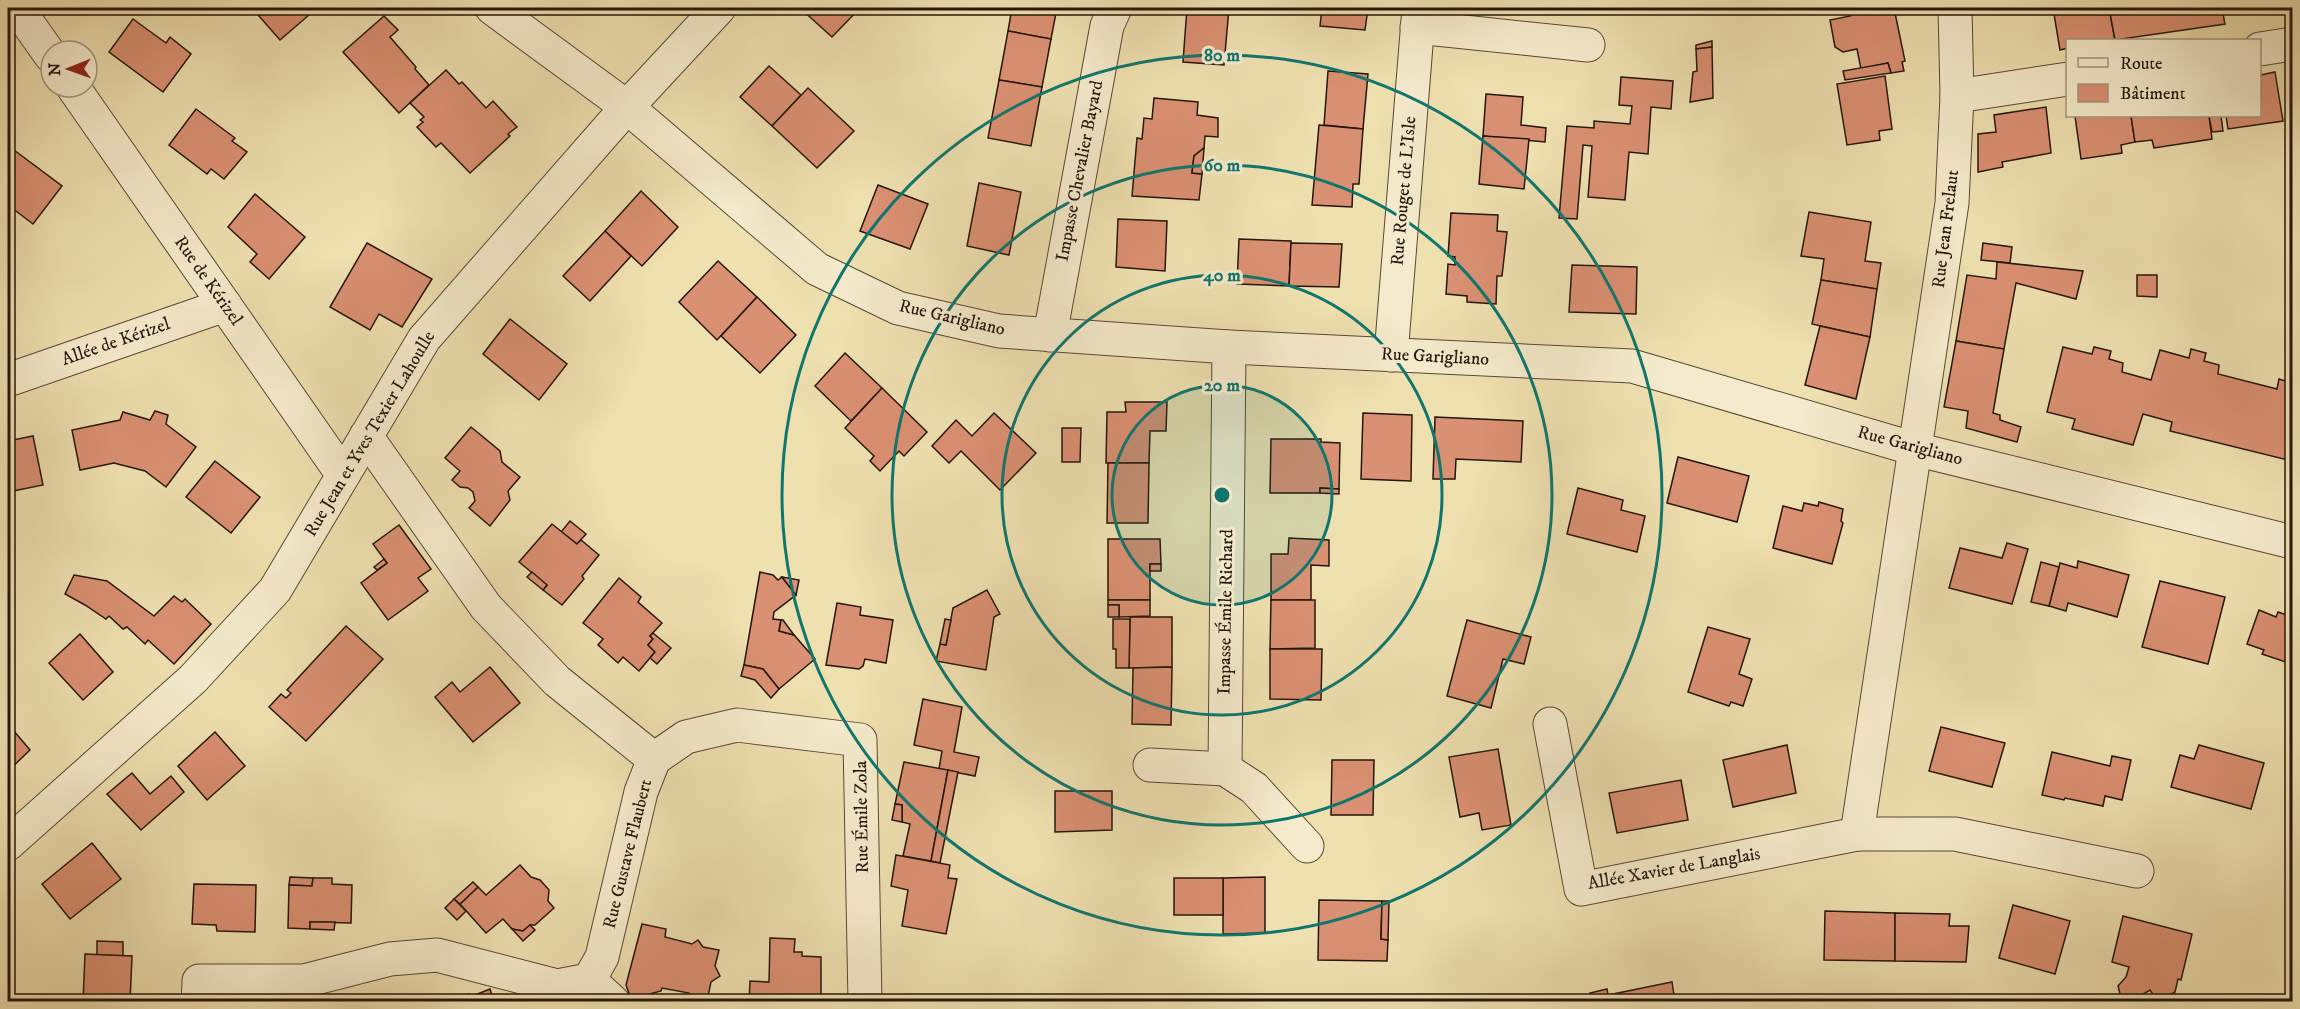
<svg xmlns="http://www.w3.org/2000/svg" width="2300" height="1009" font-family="'IM FELL DW Pica',serif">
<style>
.building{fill:#da9072;stroke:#25160b;stroke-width:1.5}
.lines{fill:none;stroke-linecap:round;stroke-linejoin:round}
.street-casing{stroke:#584834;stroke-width:35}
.street{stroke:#f5ebcc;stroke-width:33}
.ring{fill:none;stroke:#0f766e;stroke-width:3}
.labels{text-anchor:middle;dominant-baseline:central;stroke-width:6;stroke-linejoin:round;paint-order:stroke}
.street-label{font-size:18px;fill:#25160b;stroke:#f5ebcc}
.centre{fill:#0f766e;stroke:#f5ebcc;stroke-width:3}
.ring-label{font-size:18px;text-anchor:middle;font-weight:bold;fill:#0f766e;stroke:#f5ebcc;stroke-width:6;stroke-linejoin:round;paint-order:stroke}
</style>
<rect width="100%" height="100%" fill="#efe0b0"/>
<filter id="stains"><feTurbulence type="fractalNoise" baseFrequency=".00333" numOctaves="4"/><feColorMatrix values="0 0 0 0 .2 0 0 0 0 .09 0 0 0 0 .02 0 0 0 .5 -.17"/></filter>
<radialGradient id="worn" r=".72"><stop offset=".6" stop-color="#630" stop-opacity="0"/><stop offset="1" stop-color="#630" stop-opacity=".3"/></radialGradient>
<g class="building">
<path d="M252,8H317L280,40Z"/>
<path d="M800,8H860L832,37Z"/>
<path d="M1012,8H1057L1051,39L1008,31Z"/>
<path d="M1187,8H1229L1224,65L1183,62Z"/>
<path d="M1322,8H1368L1365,30L1320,26Z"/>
<path d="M1865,8H1894L1905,61L1902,62L1904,71L1891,73L1888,63L1861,69L1857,49L1843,52L1835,47L1830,20L1850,16L1849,11Z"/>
<path d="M2053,8H2109L2115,40H2068V48L2060,50Z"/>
<path d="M2109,8H2222L2225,24L2115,40Z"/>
<path d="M384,16L398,30L390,37L416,67L415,69L429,85L399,113L343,52Z"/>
<path d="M133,19L166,43L170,37L191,54L163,92L109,52Z"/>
<path d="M1008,31L1051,39L1042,87L999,80Z"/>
<path d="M1712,41V47L1696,49V45Z"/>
<path d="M1712,47L1713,98L1690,102L1693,72L1697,71L1696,49Z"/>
<path d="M1888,63L1891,73L1845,80L1843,71Z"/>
<path d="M769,66L801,95L772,126L740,97Z"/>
<path d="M446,70L459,84L462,82L486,108L493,101L517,127L508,134L510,136L470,173L441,143L436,147L417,127L423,122L420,120L424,117L410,103Z"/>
<path d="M1328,71L1368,74L1363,129L1324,125Z"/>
<path d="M2275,72L2283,121L2228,129L2226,116H2260V75Z"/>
<path d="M1885,76L1892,129L1879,131L1880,140L1847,145L1837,84Z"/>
<path d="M1621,77L1673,81L1671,109L1651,107L1648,154L1629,152L1625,200L1588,197L1592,146L1583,145L1577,219L1559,218L1567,126L1594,128V121L1630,124L1632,106L1619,105Z"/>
<path d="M999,80L1042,87L1031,146L988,138Z"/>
<path d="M808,88L854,131L817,168L772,126Z"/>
<path d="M1486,94L1523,97L1521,125L1546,128L1545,142L1483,136Z"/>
<path d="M1154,98L1198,102L1197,115L1218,118V137L1205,136L1204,148L1194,156L1192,173L1202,174L1199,200L1132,196L1137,138L1142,139L1144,118L1152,119Z"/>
<path d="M2046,107L2051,153L2002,162L2003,167L1978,172V134L1996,132L1994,115Z"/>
<path d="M196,109L235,138L232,141L247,152L224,179L211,169L207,174L169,145Z"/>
<path d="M2075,116H2131L2135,142L2121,145L2122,153L2081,159Z"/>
<path d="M2131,116H2209L2212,139L2154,148L2152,140L2135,142Z"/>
<path d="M2209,116H2221L2223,131L2212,132Z"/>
<path d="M1319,125L1363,129L1359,184H1353L1352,207L1312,205Z"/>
<path d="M1483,136L1529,139L1524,189L1479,184Z"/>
<path d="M1204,148L1202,174L1192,173L1194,156Z"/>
<path d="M14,150L62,186L33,224L8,205V159Z"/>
<path d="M979,183L1021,192L1009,255L967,246Z"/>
<path d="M878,185L928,204L910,249L860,231Z"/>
<path d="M641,191L678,227L642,266L605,231Z"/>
<path d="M255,194L305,237L269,279L250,262L257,254L228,227Z"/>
<path d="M1809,212L1871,222L1865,261L1881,263L1877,289L1821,280L1824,259L1801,256Z"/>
<path d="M1451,213L1498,215L1497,231L1507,232L1502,276H1497L1496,304L1467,302V296L1446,294L1448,264L1455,265V257L1448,256Z"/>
<path d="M1118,219L1167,221L1165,271L1116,267Z"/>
<path d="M605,231L631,256L590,301L563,276Z"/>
<path d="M1239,239L1291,241L1289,286L1237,284Z"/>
<path d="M367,243L432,279L402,327L379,314L370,330L330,307Z"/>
<path d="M1291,243L1342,244L1339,287L1289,286Z"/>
<path d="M1983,243L2012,247L2010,263L1981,260Z"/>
<path d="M718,261L757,297L717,340L679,302Z"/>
<path d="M1997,262L2083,271L2076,299L2016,283L2004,349L1956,341L1967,275L1996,279Z"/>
<path d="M1572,265L1637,267L1636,314L1569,312Z"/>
<path d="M2137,275H2157V297L2137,296Z"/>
<path d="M1821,280L1877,289L1870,337L1812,324Z"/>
<path d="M757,297L796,335L760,373L721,336Z"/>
<path d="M510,319L567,364L539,400L483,354Z"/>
<path d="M1820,326L1870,337L1856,399L1805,385Z"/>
<path d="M1956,341L2004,349L1993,413L2000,415V420L2021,427L2017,442L1966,428L1968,411L1944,407Z"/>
<path d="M2063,347L2092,354L2094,347L2111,351L2109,359L2123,363L2122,372L2151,380L2160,350L2189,358L2191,349L2206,353L2204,361L2219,365L2218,374L2277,389L2279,379L2292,383V461L2170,431L2172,422L2143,414L2133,445L2072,429L2075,419L2047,412Z"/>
<path d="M845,353L882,388L851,421L815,386Z"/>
<path d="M882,388L927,432L904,456L899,451L880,471L870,461L874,456L845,428Z"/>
<path d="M1125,402H1167L1166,431H1150L1149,463H1106L1107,412H1126Z"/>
<path d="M155,411L168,415L166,424L196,447L166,487L145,471L114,463L80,470L72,430L120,420L123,412L150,420Z"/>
<path d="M994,413L1036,453L1000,490L961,451L949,463L932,446L956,420L972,436Z"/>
<path d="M1363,413L1412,415L1411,481L1361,479Z"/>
<path d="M1435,417L1523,421L1521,462L1456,459L1455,479H1433Z"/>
<path d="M471,427L500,451L502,462L520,477L508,491L510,500L490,526L469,508L475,501L473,492L468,488L460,487L452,480L460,471L445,458Z"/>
<path d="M1062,428H1081L1080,462H1062Z"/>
<path d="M33,436L43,485L8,492V441Z"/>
<path d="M1271,439H1321V442L1340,443L1339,489L1320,488V493H1270Z"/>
<path d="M1678,457L1749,476L1737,522L1667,503Z"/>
<path d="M215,461L260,497L231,533L186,497Z"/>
<path d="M1108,463H1149L1148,523H1107Z"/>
<path d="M1320,488L1339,489V494L1320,493Z"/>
<path d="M1578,488L1623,500L1621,510L1645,516L1637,552L1567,534Z"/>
<path d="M1819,502L1843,509L1841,521L1843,523L1832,564L1773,548L1783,506L1802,511L1804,503L1818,506Z"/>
<path d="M570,521L586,534L577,544L561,532Z"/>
<path d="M552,524L577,544L581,540L599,555L582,576L584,579L562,605L543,590L547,585L519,562Z"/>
<path d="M399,525L431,569L418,578L428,591L388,620L361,583L387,563L373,544Z"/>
<path d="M1289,538L1329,540V566L1311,565V600H1271V554H1288Z"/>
<path d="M1108,539H1160L1161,564H1150V600H1108Z"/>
<path d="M2007,543L2028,549L2012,604L1949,588L1960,548L2002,558Z"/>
<path d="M384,559L387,563L377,570L374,567Z"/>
<path d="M2078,561L2129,575L2117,617L2068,603L2066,611L2049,606L2060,563L2077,568Z"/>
<path d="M2041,562L2059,567L2049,606L2031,602Z"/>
<rect x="1150" y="564" width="11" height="7"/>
<path d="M532,572L547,585L543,590L527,577Z"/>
<path d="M760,572L773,575L778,580L782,577L796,595L774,612L773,619L781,620L779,631L794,635L815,659L779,689L763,669L744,665Z"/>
<path d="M74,575L107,581L154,616L174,596L182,602L185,599L211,624L174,664L148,640L145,644L127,627L123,629L109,616L106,619L85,605L65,594Z"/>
<path d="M782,577L799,580L796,595Z"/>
<path d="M619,578L641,597L638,602L662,623L650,636L653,639L648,645L655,652L639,671L623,657L618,663L598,645L603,639L583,623Z"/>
<path d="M2160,581L2225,597L2208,664L2142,647Z"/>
<path d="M987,590L1000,614L994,617L986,670L936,661L940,644L946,645L953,608Z"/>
<path d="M1108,600H1150V616L1119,617V605H1108Z"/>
<path d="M1271,600H1315V648L1270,649Z"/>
<path d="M837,603L861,607L860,615L893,620L886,663L865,659L863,666L859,669L826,665Z"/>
<rect x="1108" y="605" width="11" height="12"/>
<path d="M2259,610L2276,617L2278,612L2292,617V664L2262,654L2264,650L2247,644Z"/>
<path d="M1130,617H1172V667L1129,668Z"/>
<path d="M945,619L951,620L946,645L940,644Z"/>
<path d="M1113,619H1130L1129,668H1116V649H1113Z"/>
<path d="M781,620H783L794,635L779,631Z"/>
<path d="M1467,620L1531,637L1524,664L1503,659L1491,708L1447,696Z"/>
<path d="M346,626L383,659L306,741L269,707L281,694L286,698L291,693L287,690Z"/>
<path d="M1708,627L1750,639L1739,674L1752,679L1743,706L1731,702L1729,706L1688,692Z"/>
<path d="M653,633L671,648L657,664L650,658L655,652L648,645L653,639L650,636Z"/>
<path d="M80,634L113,672L83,700L49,663Z"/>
<path d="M1270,649H1322L1321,700L1270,699Z"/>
<path d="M744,665L763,669L779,689L771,698L755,680L741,676Z"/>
<path d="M490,667L520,703L473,742L435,697L452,682L460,692Z"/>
<path d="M1172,667L1171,725L1132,724L1133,668Z"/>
<path d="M923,699L962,707L954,752L979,757L975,776L939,769L942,751L914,745Z"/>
<path d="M8,724L30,750L8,771Z"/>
<path d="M1941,727L2005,743L1992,787L1929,771Z"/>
<path d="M215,732L245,766L207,800L178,766Z"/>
<path d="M1787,745L1796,793L1733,807L1723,760Z"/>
<path d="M2199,745L2264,763L2251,809L2171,787L2180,755L2194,759Z"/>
<path d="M1498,749L1511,825L1482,830L1479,813L1460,817L1449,757Z"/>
<path d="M2052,752L2110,766L2112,756L2131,760L2122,800L2105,796L2103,806L2065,798L2064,800L2042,795Z"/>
<path d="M1332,760H1374L1373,815H1331Z"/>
<path d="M904,762L948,770L931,861L903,856L910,824L902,822V805L895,804Z"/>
<path d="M948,770L958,772L940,863L931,861Z"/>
<path d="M132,773L150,794L171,776L184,792L141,830L107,794Z"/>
<path d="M1681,780L1688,820L1617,833L1609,793Z"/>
<path d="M1055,791H1112V830L1055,832Z"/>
<path d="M895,804L902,805V822L892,820Z"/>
<path d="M92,843L121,879L70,919L42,884Z"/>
<path d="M896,855L950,865L948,878L957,879L946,934L902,926L908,890L891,886Z"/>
<path d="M520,865L531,877L540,880L549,890L548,901L554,908L535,925H530L523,931L512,929L503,919L486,933L460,904L478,887L486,895Z"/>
<path d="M290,877L313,878L312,886L289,885Z"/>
<path d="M1265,877V933L1223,934V878Z"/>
<path d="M313,878H332V884L352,885L351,923L310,922V929L288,928L289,885L312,886Z"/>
<rect x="1174" y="878" width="49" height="37"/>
<path d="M473,882L478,887L460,904L454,899Z"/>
<path d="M194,884L256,885L255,932L217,931L216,925L192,924Z"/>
<path d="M454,899L466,911L457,920L445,908Z"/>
<path d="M1319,900L1382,901L1381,939L1388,940L1387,961L1318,960Z"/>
<path d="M1382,901H1389L1388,940L1381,939Z"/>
<path d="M2013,905L2070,921L2055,974L1999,958Z"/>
<path d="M1825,911L1895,913V961L1824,960Z"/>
<path d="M1895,913L1950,914L1949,926H1969L1966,962L1895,961Z"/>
<path d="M2123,916L2192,934L2181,980L2178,979L2175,992L2158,1002L2150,990L2133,1000H2127L2120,994L2118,986L2126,977L2129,967L2112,962Z"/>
<path d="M310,922H335L334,930L310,929Z"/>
<path d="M642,924L666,929L665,937L692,944L698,940L703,947L719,950L715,966L720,976L711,982L707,1001L688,996L689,993L662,988L661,991L631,999L626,985Z"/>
<path d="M530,925L535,930L523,941L512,929L523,931Z"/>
<path d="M770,938L795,939L794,952H802V956L821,957V1002H749L750,981L769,982Z"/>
<path d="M97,941L123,942V956L97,955Z"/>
<path d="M85,954L132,956L130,1002H83Z"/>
<path d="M1672,982L1675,1002H1592L1590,993L1607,989L1608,995Z"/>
<path d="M490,989L494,1002H449L469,994L470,997Z"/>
<path d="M944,997L990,998V1002H944Z"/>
</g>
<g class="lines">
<g class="street-casing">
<g id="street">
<path d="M17,8L51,56"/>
<path d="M492,8L627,107L817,269L898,308L999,331L1229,347L1632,366L1915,449L2292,542"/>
<path d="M1417,27L1588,45"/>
<path d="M2260,49L2292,44"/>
<path d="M73,87L343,475"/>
<path d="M1957,96L2068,79"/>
<path d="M1050,335L1107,26L1115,8"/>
<path d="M1391,355L1419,8"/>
<path d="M8,380L225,305"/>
<path d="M1550,724L1581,889L1857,834L1952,203L1957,96L1955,8"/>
<path d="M654,759L686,737L737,725L860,740L865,1002"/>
<path d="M1150,765L1225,769L1254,788L1307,846"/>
<path d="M1225,769L1229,347"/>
<path d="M1857,834H1955L2137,871"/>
<path d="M8,844L193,679L275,590L424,339L627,107L719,8"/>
<path d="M589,980L613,1002"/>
<path d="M198,1002L199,981H304L390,959L437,955L557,986L589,980L602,957L641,792L654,759L557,681L486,607L366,436"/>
</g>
</g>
<use href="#street" class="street"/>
</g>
<circle cx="1222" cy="495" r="110" fill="#0f766e" fill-opacity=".12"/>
<g class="ring">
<circle cx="1222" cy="495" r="110"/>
<circle cx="1222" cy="495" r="220"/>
<circle cx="1222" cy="495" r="330"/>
<circle cx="1222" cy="495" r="440"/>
</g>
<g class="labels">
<g class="street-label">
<text transform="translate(1080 171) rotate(-79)">Impasse Chevalier Bayard</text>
<text transform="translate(1404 191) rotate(-85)">Rue Rouget de L'Isle</text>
<text transform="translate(1946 229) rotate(-83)">Rue Jean Frelaut</text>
<text transform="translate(208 281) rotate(55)">Rue de Kérizel</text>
<text transform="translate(952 318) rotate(13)">Rue Garigliano</text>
<text transform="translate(116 342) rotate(-19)">Allée de Kérizel</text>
<text transform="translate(1435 357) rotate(3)">Rue Garigliano</text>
<text transform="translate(370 434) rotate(-59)">Rue Jean et Yves Texier Lahoulle</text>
<text transform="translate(1910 446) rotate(15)">Rue Garigliano</text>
<text transform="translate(1226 612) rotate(-89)">Impasse Émile Richard</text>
<text transform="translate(862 817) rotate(-91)">Rue Émile Zola</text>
<text transform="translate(628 854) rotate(-76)">Rue Gustave Flaubert</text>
<text transform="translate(1674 869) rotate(-10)">Allée Xavier de Langlais</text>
</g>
</g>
<circle cx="1222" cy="495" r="9" class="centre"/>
<g class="ring-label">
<text x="1222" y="61">80 m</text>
<text x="1222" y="171">60 m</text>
<text x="1222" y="281">40 m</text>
<text x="1222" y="391">20 m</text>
</g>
<rect width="2300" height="1009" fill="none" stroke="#efe0b0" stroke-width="30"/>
<rect x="9" y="9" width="2282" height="991" fill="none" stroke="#25160b" stroke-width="3"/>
<rect x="15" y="15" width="2270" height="979" fill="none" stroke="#25160b" stroke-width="1.5"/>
<rect x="2066" y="39" width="195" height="78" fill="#f5ebcc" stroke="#a2967f" stroke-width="1.5"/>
<rect x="2078" y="58" width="30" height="9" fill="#f5ebcc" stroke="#a2967f" stroke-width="1.5"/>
<text x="2120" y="69" font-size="18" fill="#25160b">Route</text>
<rect x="2078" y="84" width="30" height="18" fill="#da9072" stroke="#a2967f" stroke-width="1.5"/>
<text x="2120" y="99" font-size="18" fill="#25160b">Bâtiment</text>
<g transform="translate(69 69) rotate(269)"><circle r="28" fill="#f5ebcc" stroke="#a2967f" stroke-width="1.5"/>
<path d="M0-4.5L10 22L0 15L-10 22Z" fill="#8f2418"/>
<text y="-9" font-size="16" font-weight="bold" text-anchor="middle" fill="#25160b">N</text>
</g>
<rect width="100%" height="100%" filter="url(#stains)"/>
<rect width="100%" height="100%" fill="url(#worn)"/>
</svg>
